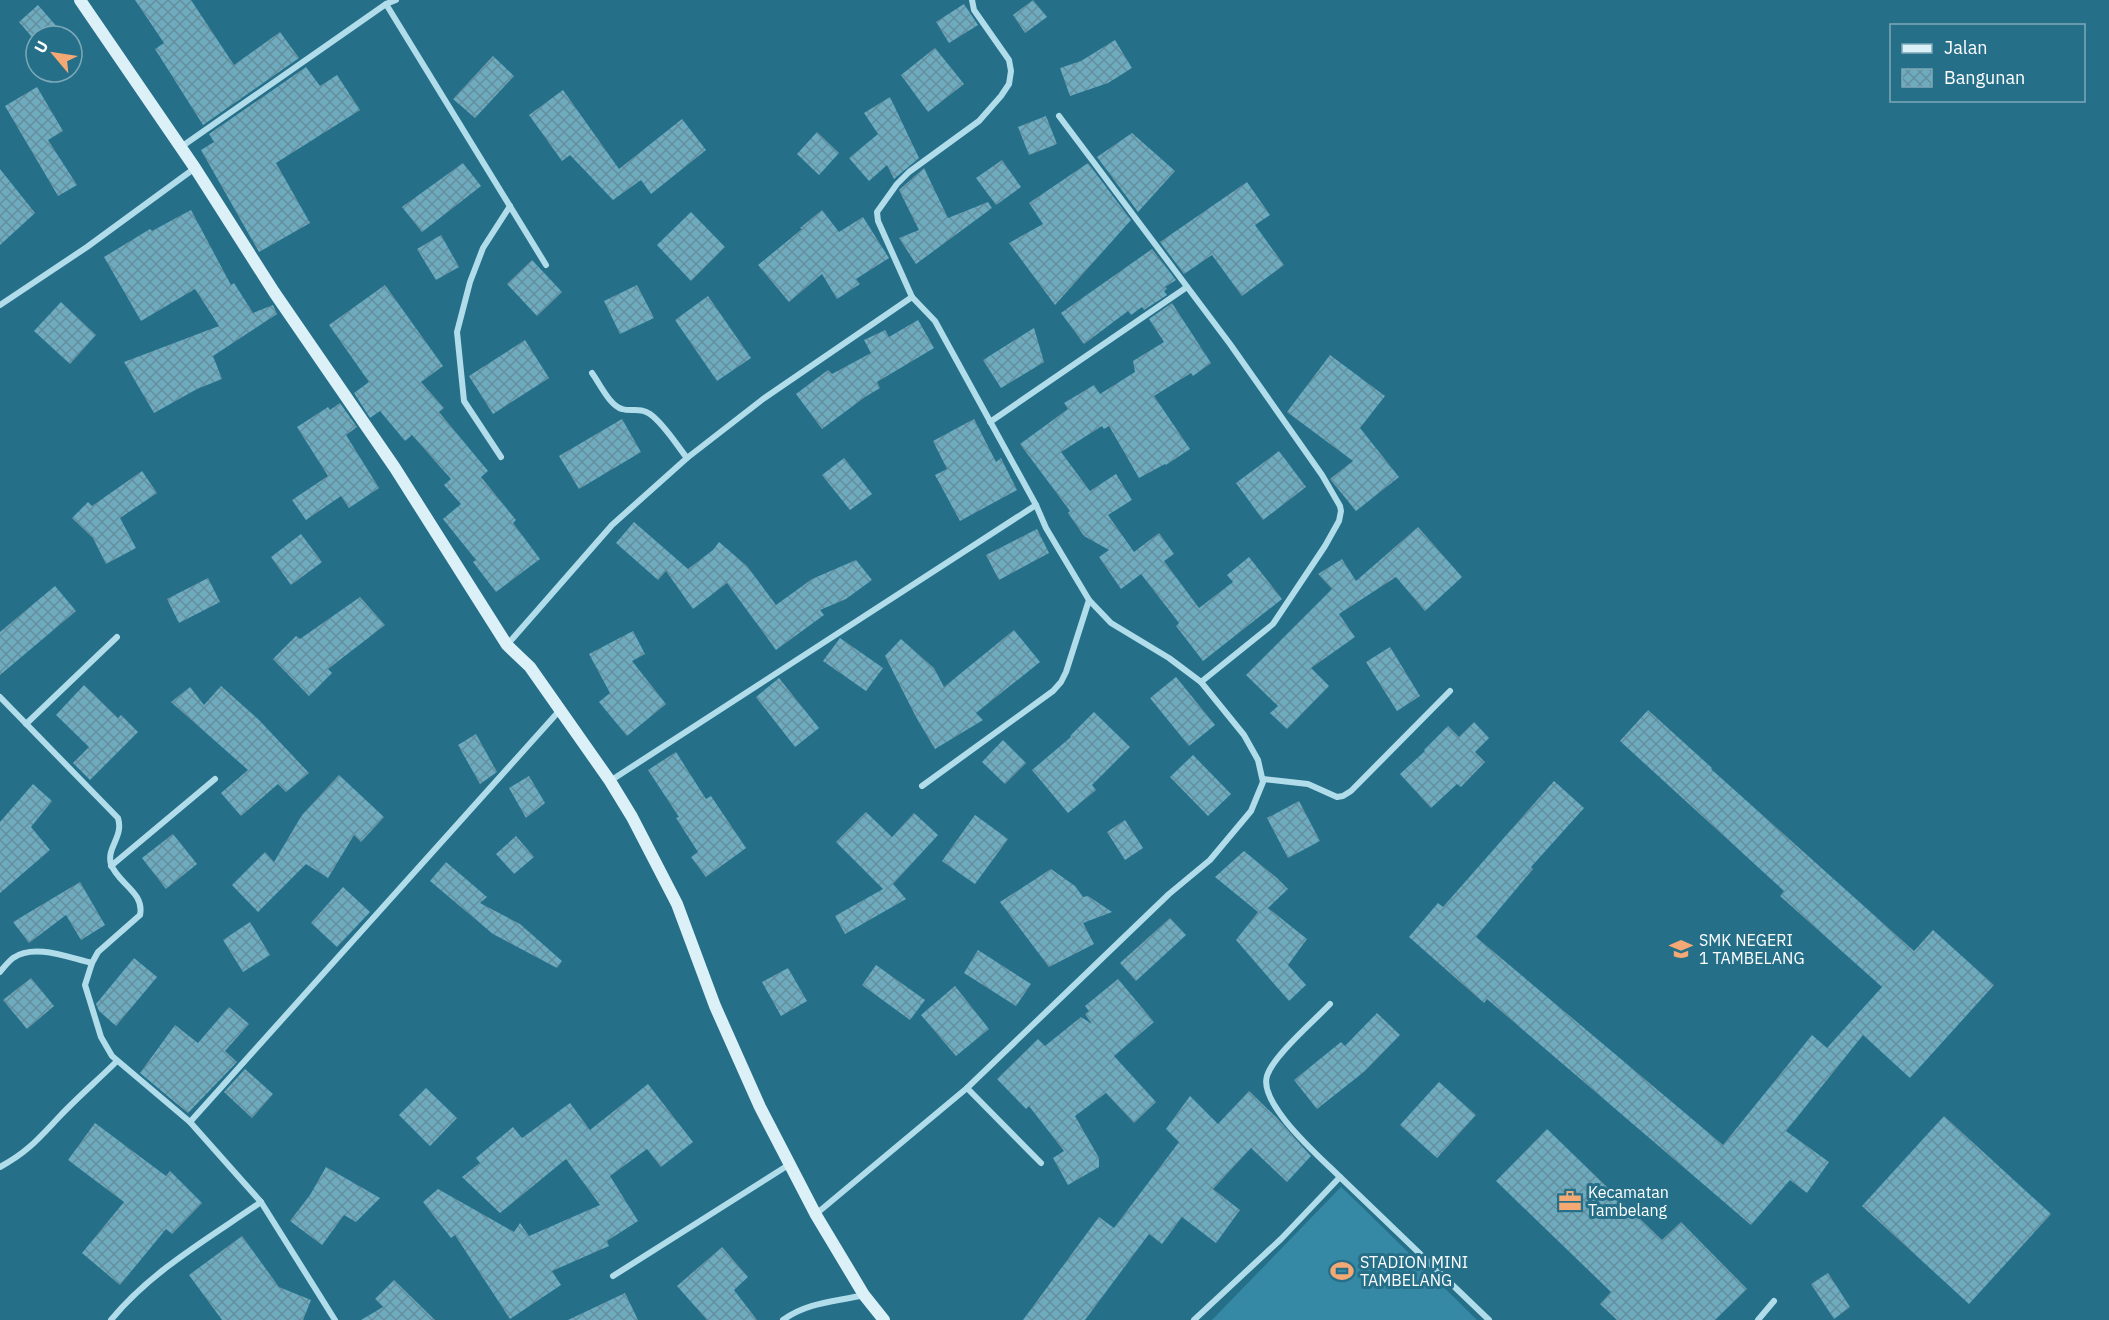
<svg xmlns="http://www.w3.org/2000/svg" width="2109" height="1320" font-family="'IBM Plex Sans',sans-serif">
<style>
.grass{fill:#3689a4}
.building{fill:url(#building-cross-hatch)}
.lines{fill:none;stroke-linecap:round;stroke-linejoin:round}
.street{stroke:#b1dcea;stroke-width:6}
.secondary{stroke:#dcf0f8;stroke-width:12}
.labels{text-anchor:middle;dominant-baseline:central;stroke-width:6;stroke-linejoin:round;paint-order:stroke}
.poi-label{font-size:16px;fill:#fff;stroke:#256f89;text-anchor:start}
</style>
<defs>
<pattern id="building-cross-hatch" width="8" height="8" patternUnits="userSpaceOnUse" patternTransform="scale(1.5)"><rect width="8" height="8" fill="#6eabbf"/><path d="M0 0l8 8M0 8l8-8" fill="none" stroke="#648e9c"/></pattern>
</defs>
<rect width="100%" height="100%" fill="#256f89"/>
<path class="grass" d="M1341,1187L1360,1205L1477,1320H1212Z"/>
<g class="building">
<path d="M135,0H191L234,65L280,32L299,58L203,125L155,49L164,43Z"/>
<path d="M1033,0L1047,17L1025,33L1013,15Z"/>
<path d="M964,4L978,25L949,43L936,22Z"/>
<path d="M38,5L65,36H31L19,22Z"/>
<path d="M1115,40L1132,68L1108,83L1070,96L1060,68L1081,61Z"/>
<path d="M935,48L964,84L928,112L901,75Z"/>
<path d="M493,56L514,76L475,118L453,99Z"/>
<path d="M306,67L320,86L337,75L360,110L276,163L310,223L259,252L201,150L214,142L209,134Z"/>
<path d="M37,87L63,131L48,140L77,185L58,196L5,106Z"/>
<path d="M563,90L619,169L682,119L706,150L651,194L641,180L613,200L570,155L562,161L529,115Z"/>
<path d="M890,97L919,158L894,179L887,165L869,181L849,158L878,134L864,113Z"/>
<path d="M1046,116L1057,144L1029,155L1018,127Z"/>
<path d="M817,132L839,153L819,175L797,154Z"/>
<path d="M1132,133L1175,171L1138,212L1097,157Z"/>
<path d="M1002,160L1021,187L996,205L976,178Z"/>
<path d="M463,163L481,186L422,232L402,207Z"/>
<path d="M1088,163L1131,220L1055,305L1009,243L1043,224L1029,203Z"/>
<path d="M924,168L948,218L988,202L992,208L916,264L899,238L919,230L899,190Z"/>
<path d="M0,169L35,213L0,245Z"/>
<path d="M1247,182L1270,215L1255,225L1284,265L1242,296L1212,255L1184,274L1160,242Z"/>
<path d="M191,210L231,285L234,283L253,313L273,305L277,314L213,356L222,379L197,389L154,413L124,362L219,326L195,289L141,321L104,257L150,229L152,231Z"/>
<path d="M822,210L839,232L863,217L889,258L856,279L860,284L837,299L822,274L789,302L758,265L802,229L800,228Z"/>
<path d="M691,212L725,247L691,281L657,245Z"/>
<path d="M441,235L459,267L436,280L417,249Z"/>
<path d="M1152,249L1176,280L1165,287L1167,289L1164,291L1167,295L1144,310L1142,307L1131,315L1128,311L1084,344L1061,313Z"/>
<path d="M532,260L562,292L537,316L507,284Z"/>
<path d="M385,285L443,366L421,382L444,408L439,412L488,471L481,477L516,520L513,523L540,559L496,592L473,562L476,560L443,519L461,504L444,485L451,479L412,435L405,441L380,411L370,418L354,393L369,382L329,325Z"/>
<path d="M637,285L654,318L620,334L604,301Z"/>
<path d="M708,296L751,358L717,381L675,320Z"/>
<path d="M61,302L96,335L70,364L34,331Z"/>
<path d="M1172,303L1211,363L1193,376L1191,373L1154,396L1190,449L1166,465L1165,464L1139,478L1109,426L1104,429L1102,426L1061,452L1090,491L1116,474L1132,500L1108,515L1134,552L1159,533L1174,554L1164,561L1199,608L1233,582L1227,575L1249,557L1282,599L1203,661L1176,626L1179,623L1141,574L1121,589L1099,557L1109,550L1084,536L1068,513L1070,511L1020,444L1068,409L1064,403L1094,385L1100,394L1135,372L1133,361L1164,342L1149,319Z"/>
<path d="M918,320L934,348L877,382L880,388L865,397L822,429L796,394L828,370L832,374L871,353L864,340L885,330L889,337Z"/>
<path d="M1034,328L1044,362L1001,388L983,360Z"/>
<path d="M525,340L549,378L493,414L469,376Z"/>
<path d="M1330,355L1385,396L1360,428L1399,477L1356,511L1330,479L1353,461L1287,412Z"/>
<path d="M340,403L357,427L346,435L379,488L349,508L341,496L306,520L292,500L328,476L297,427L328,407L330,410Z"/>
<path d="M622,419L641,452L579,489L559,456Z"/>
<path d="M974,419L996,462L1001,458L1017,490L960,521L935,475L947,469L933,441Z"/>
<path d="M1279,451L1306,487L1263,520L1236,483Z"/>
<path d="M844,458L872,494L850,510L822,475Z"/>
<path d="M142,471L157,493L120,518L136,548L106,564L93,538L72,518L88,502L92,506Z"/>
<path d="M634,522L688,569L713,550L719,542L747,566L776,605L812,579L856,560L872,580L846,599L820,610L824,615L776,650L727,583L693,609L666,571L658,580L616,543Z"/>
<path d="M1418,527L1462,577L1425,611L1396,577L1339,614L1355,637L1311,668L1329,686L1287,729L1270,713L1278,706L1246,675L1332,589L1318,574L1342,559L1356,581Z"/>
<path d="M1037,529L1049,553L999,580L986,555Z"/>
<path d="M301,534L322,562L291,585L271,557Z"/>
<path d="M208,578L220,602L179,623L167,599Z"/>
<path d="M55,586L76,611L0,675V632Z"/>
<path d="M360,597L385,625L328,669L332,673L309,696L273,659L296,636L300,639Z"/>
<path d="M1014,630L1040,662L976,713L983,720L935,749L916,717L885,656L901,639L934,668L944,687Z"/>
<path d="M633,631L645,654L632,661L666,704L627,736L599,702L610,693L589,654Z"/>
<path d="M840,638L883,668L866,691L823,661Z"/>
<path d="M1390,647L1420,696L1397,711L1366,662Z"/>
<path d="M1176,677L1215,725L1189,746L1150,698Z"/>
<path d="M779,678L819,728L795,747L756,697Z"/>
<path d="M84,685L118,718L121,715L138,732L90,780L73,763L89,747L56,715Z"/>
<path d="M221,686L259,720L309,773L286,792L278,784L241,816L221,793L248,770L171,702L190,687L204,705Z"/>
<path d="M1648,710L1712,768L1711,769L1914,951L1933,930L1994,985L1910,1078L1863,1035L1786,1131L1829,1162L1807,1193L1790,1180L1751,1225L1487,999L1484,1003L1409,937L1438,903L1443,907L1554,781L1584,808L1531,867L1533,869L1476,937L1723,1145L1812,1035L1827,1048L1882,987L1780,896L1784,891L1620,741Z"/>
<path d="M1094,712L1130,747L1092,785L1096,790L1068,813L1032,770L1071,737L1070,736Z"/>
<path d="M1474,722L1489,738L1475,752L1485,762L1461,787L1457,784L1431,808L1400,774L1425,751L1424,750L1448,726L1459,737Z"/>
<path d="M476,734L497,772L480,784L458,745Z"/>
<path d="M1003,740L1026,763L1005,784L982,762Z"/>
<path d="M676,752L706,799L711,796L746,848L706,877L691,857L698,852L676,818L679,817L648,770Z"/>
<path d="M1193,755L1231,794L1208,816L1170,777Z"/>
<path d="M339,775L384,817L361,842L354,835L328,878L306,864L258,912L232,885L265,852L274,862L302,815Z"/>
<path d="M529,776L545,803L526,818L509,788Z"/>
<path d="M33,784L52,801L31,827L50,850L0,893V822Z"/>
<path d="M1299,801L1320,841L1288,858L1267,818Z"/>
<path d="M866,812L892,837L914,813L938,835L893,884L906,899L845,934L835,916L883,889L836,842Z"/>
<path d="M975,815L1008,839L975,884L942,861Z"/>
<path d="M1125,820L1143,848L1125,860L1107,832Z"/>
<path d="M173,834L197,864L166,889L142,858Z"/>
<path d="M516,836L534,857L514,874L496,854Z"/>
<path d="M1244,851L1277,878L1288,889L1268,908L1307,939L1288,965L1306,985L1289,1001L1236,940L1258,912L1215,877Z"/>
<path d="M446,862L487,897L480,903L520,924L562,961L557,968L493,934L430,881Z"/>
<path d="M1051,869L1075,886L1083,897L1088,896L1112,912L1083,923L1094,944L1049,967L1000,902Z"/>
<path d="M80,882L105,925L81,940L66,915L29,943L13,922Z"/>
<path d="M343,887L370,912L337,947L311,923Z"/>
<path d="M1170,918L1186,935L1136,981L1120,963Z"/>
<path d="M250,922L270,955L243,972L223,940Z"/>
<path d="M978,950L1031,984L1016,1006L964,973Z"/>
<path d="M134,958L157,977L116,1026L99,1011L96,1004Z"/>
<path d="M876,965L925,1000L910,1020L862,985Z"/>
<path d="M788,968L807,1001L781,1016L762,982Z"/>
<path d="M31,978L54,1006L27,1029L3,1000Z"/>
<path d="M1118,979L1154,1022L1114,1056L1156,1102L1134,1123L1106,1093L1075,1116L1099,1158V1167L1068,1185L1053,1158L1064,1151L1029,1106L1026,1109L997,1079L1038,1039L1045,1046L1081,1017L1092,1024L1085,1014L1089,1011L1085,1006Z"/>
<path d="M955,986L989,1029L956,1056L921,1015Z"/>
<path d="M229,1007L249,1024L225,1051L237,1062L188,1113L140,1073L175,1025L198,1043Z"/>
<path d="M1377,1013L1400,1035L1365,1071L1317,1109L1294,1080L1341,1042L1345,1046Z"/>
<path d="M245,1069L273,1094L252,1118L224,1092Z"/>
<path d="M1439,1082L1476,1115L1437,1158L1400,1125Z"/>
<path d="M648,1084L693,1142L661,1167L647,1149L610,1176L638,1221L607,1241L609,1246L552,1271L561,1285L510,1319L455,1235L451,1238L423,1202L438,1189L514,1232L520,1223L529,1236L600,1205L566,1159L500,1213L462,1177L480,1163L476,1158L513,1127L522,1138L570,1103L590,1130Z"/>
<path d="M426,1088L457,1118L430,1146L399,1115Z"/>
<path d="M1249,1091L1276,1117L1311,1156L1287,1182L1251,1148L1213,1189L1240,1210L1216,1243L1182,1217L1162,1244L1149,1234L1085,1320H1023L1099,1217L1114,1228L1179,1142L1166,1129L1190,1096L1218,1124Z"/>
<path d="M1944,1116L2051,1214L1969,1304L1862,1206Z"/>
<path d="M95,1123L166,1176L170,1171L202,1203L172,1234L166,1229L120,1285L82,1253L124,1202L68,1160Z"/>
<path d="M1547,1129L1662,1240L1681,1222L1747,1289L1715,1320H1617L1600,1304L1611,1292L1496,1181Z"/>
<path d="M326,1167L380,1198L356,1222L344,1215L322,1245L290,1221L310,1195Z"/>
<path d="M242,1236L279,1287L311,1300L303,1320H222L189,1275Z"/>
<path d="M722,1247L748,1277L734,1290L757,1320H707L677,1286Z"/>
<path d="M1828,1273L1850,1307L1834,1319L1811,1284Z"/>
<path d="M394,1280L435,1320H361L383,1307L375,1299Z"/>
<path d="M625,1293L638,1320H568Z"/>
</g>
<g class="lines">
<g class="street">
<path d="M386,4L546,265"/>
<path d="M1059,116L1230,344L1322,475L1340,506L1341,511L1339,521L1325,546L1273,624L1201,682"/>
<path d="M181,147L386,4L396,0"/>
<path d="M0,305L87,247L195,168"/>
<path d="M592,373C600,384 610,406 622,409C632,412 640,407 650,414C664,424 676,444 687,458"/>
<path d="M990,422L1187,287"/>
<path d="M501,457L464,401L457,332L470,282L483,248L510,206"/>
<path d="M507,645L612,525L687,458L763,399L912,297"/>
<path d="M0,697L118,818C124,837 106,848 111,864C117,883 145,892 140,915L98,952L92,963L85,985L101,1037L112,1056L190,1122L261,1202L335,1320"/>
<path d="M26,724L117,637"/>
<path d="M1263,779L1308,784L1337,797L1343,796L1351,791L1450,691"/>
<path d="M610,781L1036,505"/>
<path d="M922,786L1053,691L1061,682L1066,672L1089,600"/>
<path d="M111,866L215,779"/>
<path d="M0,972C4,967 8,962 13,958C35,943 69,958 92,963"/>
<path d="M1330,1004C1314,1021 1273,1056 1267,1076C1258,1104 1321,1158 1340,1177"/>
<path d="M967,1088L1041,1163"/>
<path d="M190,1122L560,710"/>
<path d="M0,1167C28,1152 39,1138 60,1116C78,1097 98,1080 117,1061"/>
<path d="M816,1214L967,1088L1169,894L1210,860L1251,811L1263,782L1258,760L1244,735L1201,682L1169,658L1111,623L1089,600L1046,528L1036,505L935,321L912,297L878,221L877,212L897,184L909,172L979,121L1001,96L1009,84L1011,71L1009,60L974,10L972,0"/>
<path d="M613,1276L790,1164"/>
<path d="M111,1320C151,1271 209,1238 261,1202"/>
<path d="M783,1320C808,1302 835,1302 864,1295"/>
<path d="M1194,1320L1281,1239L1340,1177L1489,1320"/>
<path d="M1758,1320L1774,1301"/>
</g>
<path class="secondary" d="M80,0L195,168L274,292L395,468L507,645L530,667L610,781L632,817L677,904L715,1006L760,1107L816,1215L864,1295L884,1320"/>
</g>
<defs>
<g id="school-bare" transform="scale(1.8)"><path d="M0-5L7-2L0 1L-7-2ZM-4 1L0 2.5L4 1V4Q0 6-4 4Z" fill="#f4a975" stroke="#256f89" stroke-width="2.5" paint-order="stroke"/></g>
<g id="office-bare" transform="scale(1.8)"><path d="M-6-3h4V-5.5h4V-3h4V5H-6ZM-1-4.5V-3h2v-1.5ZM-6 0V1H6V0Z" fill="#f4a975" stroke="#256f89" stroke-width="2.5" paint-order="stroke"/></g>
<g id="stadium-bare" transform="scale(1.8)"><path d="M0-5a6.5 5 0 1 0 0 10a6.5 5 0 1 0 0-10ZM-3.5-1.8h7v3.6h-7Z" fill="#f4a975" stroke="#256f89" stroke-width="2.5" paint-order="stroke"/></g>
</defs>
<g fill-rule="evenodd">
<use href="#school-bare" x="1681" y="949"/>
<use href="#office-bare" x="1570" y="1201"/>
<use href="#stadium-bare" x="1342" y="1271"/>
</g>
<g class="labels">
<g class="poi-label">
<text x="1699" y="940">SMK NEGERI<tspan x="1699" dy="18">1 TAMBELANG</tspan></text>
<text x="1588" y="1192">Kecamatan<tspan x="1588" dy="18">Tambelang</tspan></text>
<text x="1360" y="1262">STADION MINI<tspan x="1360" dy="18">TAMBELANG</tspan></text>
</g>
</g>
<rect x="1890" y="24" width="195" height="78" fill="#256f89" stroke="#7ca9b8" stroke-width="1.5"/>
<rect x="1902" y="44" width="30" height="9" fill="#dcf0f8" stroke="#7ca9b8" stroke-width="1.5"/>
<text x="1944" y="54" font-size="18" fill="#ffffff">Jalan</text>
<rect x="1902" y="69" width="30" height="18" fill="url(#building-cross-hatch)" stroke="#7ca9b8" stroke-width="1.5"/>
<text x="1944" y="84" font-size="18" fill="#ffffff">Bangunan</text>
<g transform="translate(54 54) rotate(299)"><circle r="28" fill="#256f89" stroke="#7ca9b8" stroke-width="1.5"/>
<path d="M0-4.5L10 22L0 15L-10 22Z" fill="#f4a975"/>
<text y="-9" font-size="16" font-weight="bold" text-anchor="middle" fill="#ffffff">U</text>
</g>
</svg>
